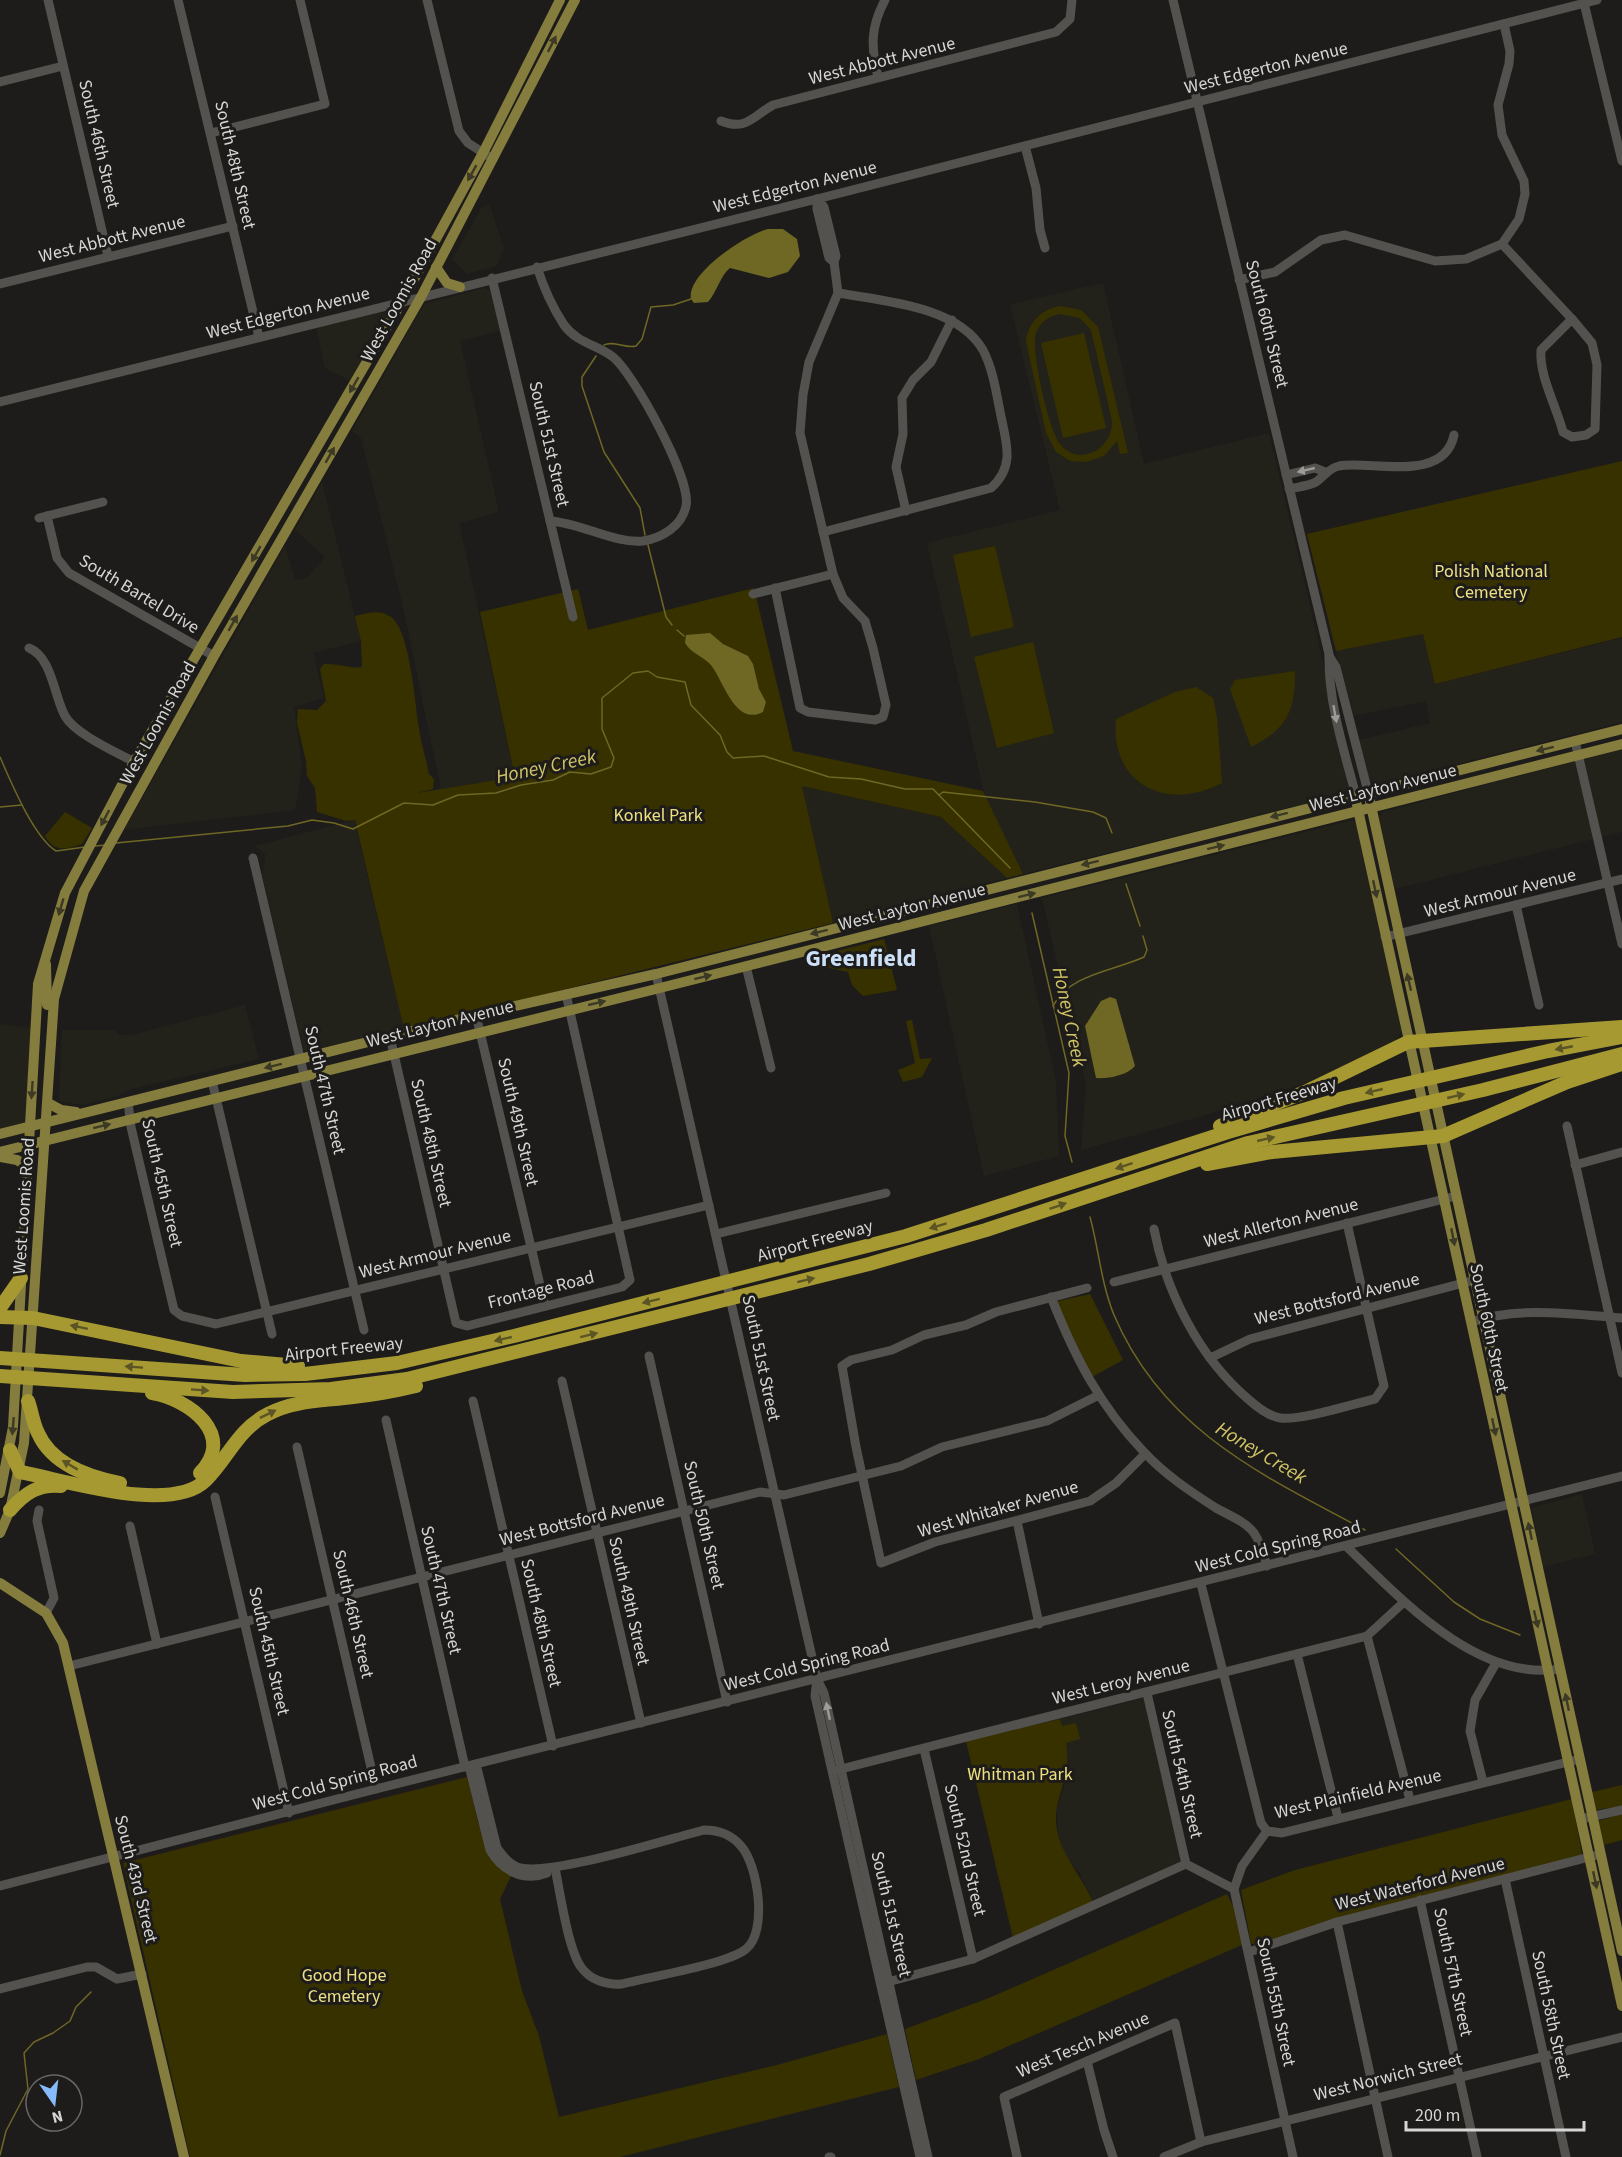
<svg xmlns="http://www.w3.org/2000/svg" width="1622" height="2157" font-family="'Source Sans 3',sans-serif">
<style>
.built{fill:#23221a}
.green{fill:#373100;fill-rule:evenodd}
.water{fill:#6f6724}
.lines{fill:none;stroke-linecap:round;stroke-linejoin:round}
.stream{stroke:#6f6724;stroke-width:1.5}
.minor{stroke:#53524f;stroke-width:9}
.major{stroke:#857d3d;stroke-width:10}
.highway{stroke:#a69931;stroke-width:14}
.oneway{fill:#3c3924}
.oneway2{fill:#9b9b98}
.oneway3{fill:#5b5424}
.labels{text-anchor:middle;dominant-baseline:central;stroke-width:6;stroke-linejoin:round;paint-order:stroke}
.street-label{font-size:18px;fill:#d6d6d4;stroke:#1d1c1a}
.park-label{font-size:18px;fill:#ede082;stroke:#1d1c1a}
.water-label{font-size:20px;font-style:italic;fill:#d1c466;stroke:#1d1c1a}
.district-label{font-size:24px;font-weight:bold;fill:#cbdff7;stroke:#1d1c1a}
</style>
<rect width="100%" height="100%" fill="#1d1c1a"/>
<g class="built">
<path d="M489,203L504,249L497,266L467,274L452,259L481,209Z"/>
<path d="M1103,283L1144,464L1269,433L1317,635L1349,788L1343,794L1023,874L986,801L927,543L1060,510L1010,304Z"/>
<path d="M484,288L490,291L500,331L460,341L499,512L459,523L515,777L441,789L403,607L361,438L352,431L424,304Z"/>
<path d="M379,312L386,313L387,316L350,381L325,368L316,327Z"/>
<path d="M322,482L361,641L313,653L324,698L294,707L302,768L295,810L124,830L285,546L295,580L307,578L325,557L295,530Z"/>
<path d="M1423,634L1435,684L1622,638V722L1375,785L1369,778L1359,740L1430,723L1426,701L1354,716L1336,651Z"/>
<path d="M1622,749V832L1395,889L1379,818L1383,812Z"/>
<path d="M802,786L941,817L1007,878L833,923Z"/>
<path d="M354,820L404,1029L307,1053L303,1049L262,874L266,855L255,846Z"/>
<path d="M1353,820L1357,824L1402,1031L1388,1049L1333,1075L1182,1122L1081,1150L1086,1086L1042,898Z"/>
<path d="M1017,904L1056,1082L1059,1156L984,1176L929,926Z"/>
<path d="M245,1005L259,1059L131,1089L118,1096L83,1105L59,1101L62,1030H116L118,1035H131Z"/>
<path d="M0,1024L31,1028L29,1126L0,1134Z"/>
<path d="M1582,1494L1595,1554L1542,1567L1532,1508Z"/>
<path d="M1144,1698L1181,1862L1093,1902L1080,1873L1066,1858L1058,1836L1057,1808L1066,1781L1060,1719Z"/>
</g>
<g class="green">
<path d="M1061,306L1081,310L1098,327L1128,453L1120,454L1117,441L1104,456L1086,462L1070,461L1056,452L1046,433L1026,341C1029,321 1042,309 1061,306ZM1060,314L1080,318L1091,330L1111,416C1118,445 1081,470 1060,444C1049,431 1030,348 1036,333C1040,322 1049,316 1060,314Z"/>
<path d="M1084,333L1106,428L1063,438L1041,343Z"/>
<path d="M1622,461V637L1435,684L1423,634L1336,651L1307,534Z"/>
<path d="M995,546L1014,627L971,637L953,555Z"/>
<path d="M754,588L793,751L983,791L1023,874L1007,878L941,817L802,786L833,923L404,1029L355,820L346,821L317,812L315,788L307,776L306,761L297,723L298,709L317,710L326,701L320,669L324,664C335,663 354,669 362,667L361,641L355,616C368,613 379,609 391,617C410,630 415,704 419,728C421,743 426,758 429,774L434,779L433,789L417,793L515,777L480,612L578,589L588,630Z"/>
<path d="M1033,642L1054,733L997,748L974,657Z"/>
<path d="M1295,671C1295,711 1287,729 1251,747L1230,689L1235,680Z"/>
<path d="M1196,687L1213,698L1217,717L1222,783C1167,812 1110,785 1116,719L1175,692Z"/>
<path d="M65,812L92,828L82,844C66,850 54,852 45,836Z"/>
<path d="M884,939L897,990L863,996L852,985L848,972L829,968L825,954Z"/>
<path d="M912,1020L920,1059L932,1058L922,1077L903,1082L898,1070L915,1063L906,1021Z"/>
<path d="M1090,1294L1123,1360L1092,1377L1058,1306V1301Z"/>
<path d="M1060,1719L1062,1726L1076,1723L1080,1739L1066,1743C1072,1777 1055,1793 1056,1822C1058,1853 1081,1874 1093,1902L1013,1938L966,1741Z"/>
<path d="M467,1777C477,1811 480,1856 511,1876L500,1899L522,1991L539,2036L559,2117L777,2065L887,2034L899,2087L620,2157H190L123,1863Z"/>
<path d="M1622,1785V1806L1595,1810L1592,1792Z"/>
<path d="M1572,1799L1582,1855L1256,1945L1251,1943L1241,1890L1295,1870Z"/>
<path d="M1622,1814V1840L1604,1845L1598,1821Z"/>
<path d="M1227,1894L1233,1906L1242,1945L979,2059L916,2080L905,2029L989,1998Z"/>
</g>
<g class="water">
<path d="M768,229H783L797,239L800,256L788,272L769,278L730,268C720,276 717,292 708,302L694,303L691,299C686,274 746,234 768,229Z"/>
<path d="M710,633L723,644L748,656L753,664L759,689L766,702L763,712C734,727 723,678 710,664C702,656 691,653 685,643L686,635Z"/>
<path d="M1110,997L1116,999L1135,1066C1128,1075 1108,1079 1096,1078L1085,1026L1101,1001Z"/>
</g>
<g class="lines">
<g class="stream">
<path d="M604,345C614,340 625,349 636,346L642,339L651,307L673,305L691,299"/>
<path d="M596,356L582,377V386L604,452L640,508L645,535"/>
<path d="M648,545L666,617L672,625"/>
<path d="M677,630L684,636"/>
<path d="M0,757C11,782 33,836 56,851L85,847"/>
<path d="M939,795L943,792L1035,802L1093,812L1106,818L1112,833"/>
<path d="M0,807L22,805"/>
<path d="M116,843L288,826L312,820L334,823L353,829L404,803L433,805L458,795L496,793L521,785L553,780L570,772L591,774L611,767L614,758L602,729V698L633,673L648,671L657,677L685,682L691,705L720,735L727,752L733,758L764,756L829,777L861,779L905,789H933L1010,868"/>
<path d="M95,846L106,845"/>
<path d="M1126,884L1140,926"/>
<path d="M1032,913L1069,1073L1065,1136L1072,1162"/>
<path d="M1053,1006C1069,974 1114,971 1144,957L1147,950L1143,936"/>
<path d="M1090,1217C1099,1250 1101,1283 1114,1315C1163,1430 1262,1475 1365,1530"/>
<path d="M1396,1549L1454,1602L1480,1619L1520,1635"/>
<path d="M0,2155L6,2131L28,2089L24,2053L34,2042L53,2033L70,2021L76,2007L91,1992"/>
</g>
<g class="minor">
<path d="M48,0L108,256"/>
<path d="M178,0L259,337"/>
<path d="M427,0L459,131L468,143L493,159"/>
<path d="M1173,0L1329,654C1328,702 1344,750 1356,796"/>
<path d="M1584,3L1622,161"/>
<path d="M878,77C871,47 870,28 885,0"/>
<path d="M0,82L63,66"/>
<path d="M721,121C746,131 752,117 773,105L1056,32L1070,19L1072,0"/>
<path d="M211,133L325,104L300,0"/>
<path d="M1025,146L1036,188L1040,230L1045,248"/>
<path d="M817,199V209L829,258L834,262"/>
<path d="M1502,244L1572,319"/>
<path d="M537,267C543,286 553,308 564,325C577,343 598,345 613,357C634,374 692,480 686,506C682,526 662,538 643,541C615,544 581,523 550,521"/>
<path d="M492,278L573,617"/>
<path d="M1239,280L1275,272L1321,240L1345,235L1435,261L1466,259L1502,244L1519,219L1525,194L1524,181L1502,135L1498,105L1509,64L1510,51L1504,24"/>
<path d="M0,284L233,226"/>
<path d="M1572,319L1592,343L1597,365L1595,429L1586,435L1572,437L1563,432C1556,405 1539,376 1541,350Z"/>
<path d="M0,402L817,199L1597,0"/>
<path d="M1286,475L1315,468L1325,472"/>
<path d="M1289,489C1297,487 1309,486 1316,482C1325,476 1327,469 1339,466C1370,460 1444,484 1454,435"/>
<path d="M906,511L896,467L903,434L902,398L913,380L931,362L952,320"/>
<path d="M47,516L57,558L69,573L214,656"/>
<path d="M39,518L103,502"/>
<path d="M823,532L991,488C1013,468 1008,448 1002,421C997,398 994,371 983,350C958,306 884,301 838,293"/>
<path d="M775,588L800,708L808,712L875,720L883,717L886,705L873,648L865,621L843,598L833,574L800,433L803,395L809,362L838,293L834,262L836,256L824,207L817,199"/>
<path d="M753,594L833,574"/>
<path d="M29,648C52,657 54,696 65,716C75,734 116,752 134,762"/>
<path d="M1329,656L1336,667L1368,792"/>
<path d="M1575,741L1622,944"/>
<path d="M253,858L364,1330"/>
<path d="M1516,905L1539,1005"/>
<path d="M1385,937L1622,879"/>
<path d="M746,966L771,1068"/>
<path d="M656,974L817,1679L824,1693L928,2157"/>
<path d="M476,1015L545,1306"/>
<path d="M390,1037L456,1323L467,1326L622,1287L630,1280L566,994"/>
<path d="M212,1081L272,1334"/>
<path d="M128,1102L131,1127L174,1310L182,1316L216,1324L709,1205"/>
<path d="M1567,1126L1622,1373"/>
<path d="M1575,1165L1622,1152"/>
<path d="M1154,1229C1166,1292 1199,1357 1248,1399C1257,1407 1268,1416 1280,1418C1300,1421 1353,1404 1375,1399L1384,1386L1347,1223"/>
<path d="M716,1234L886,1193"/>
<path d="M1114,1282L1456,1196"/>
<path d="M1087,1288L996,1312L966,1325L924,1335L892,1350L851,1360L842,1366L856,1447L881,1563L935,1542L1090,1501L1116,1483L1145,1454"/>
<path d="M1051,1297C1075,1357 1099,1405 1144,1452C1164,1474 1191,1492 1216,1508C1228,1515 1245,1521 1254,1533C1261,1543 1264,1555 1267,1566"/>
<path d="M1471,1322C1519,1306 1572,1314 1622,1318"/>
<path d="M649,1356L727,1702"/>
<path d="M1210,1358L1250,1339L1475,1280"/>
<path d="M562,1381L641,1723"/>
<path d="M473,1401L553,1746"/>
<path d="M386,1420L465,1767"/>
<path d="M297,1447L376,1789"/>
<path d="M215,1497L289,1813"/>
<path d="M39,1510L37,1521L54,1598L46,1613"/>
<path d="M1017,1521L1039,1624"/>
<path d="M130,1526L157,1644"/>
<path d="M1347,1547C1401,1599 1477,1682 1560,1669"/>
<path d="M1201,1584L1261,1823L1267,1831"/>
<path d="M1367,1636L1410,1800"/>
<path d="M1297,1654L1338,1818"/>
<path d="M69,1666L760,1492L784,1495L901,1466L942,1447L1047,1421L1097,1396"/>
<path d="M817,1679L815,1696L920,2157"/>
<path d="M1147,1693L1186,1864"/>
<path d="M924,1749L973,1959"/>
<path d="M476,1764L497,1848C503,1856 508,1863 517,1867C546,1878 668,1839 704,1830C719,1830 731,1834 741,1846C758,1865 768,1932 746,1949C728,1964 649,1977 622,1984C606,1985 590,1980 581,1967C568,1949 560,1892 555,1868"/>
<path d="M469,1766L490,1850C502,1871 524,1882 547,1873"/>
<path d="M833,1771L1367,1636L1404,1602"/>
<path d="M1483,1782L1470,1731L1475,1700L1496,1663"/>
<path d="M1581,1819L1622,1810"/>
<path d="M1505,1879L1566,2157"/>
<path d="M0,1886L376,1789L1622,1476"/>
<path d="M1234,1889L1242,1866L1267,1831L1282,1833L1580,1759"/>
<path d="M1234,1889L1293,2157"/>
<path d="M1420,1900L1477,2157"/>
<path d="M1337,1922L1388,2157"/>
<path d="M1249,1952L1337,1922L1601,1854"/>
<path d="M884,1983L973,1959L1186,1864L1234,1889"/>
<path d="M0,1989L87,1967H96L117,1979L142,1974"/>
<path d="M1087,2061L1104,2130L1113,2157"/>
<path d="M829,2157H831"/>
<path d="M1017,2157L1004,2097L1175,2023L1201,2142"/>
<path d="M1164,2157L1201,2142L1622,2037"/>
</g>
<g class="major">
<path d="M436,267L447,283L460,287"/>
<path d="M1368,792L1622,1951"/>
<path d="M1357,805L1622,2006"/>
<path d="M46,964L47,1005"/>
<path d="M48,1103L61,1110L76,1112"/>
<path d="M0,1134L476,1015L656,974L1622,729"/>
<path d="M0,1152L660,988L1622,744"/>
<path d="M0,1157L17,1160L28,1167"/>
<path d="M0,1493L13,1427L38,984L65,893L134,762L401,303L483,153L560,0"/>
<path d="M0,1533L10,1510L24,1443L54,999L84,891L214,656L421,297L575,0"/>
<path d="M0,1583L46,1613L63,1643L184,2157"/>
</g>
<g class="highway">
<path d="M1220,1126L1305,1092L1408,1042L1622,1027"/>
<path d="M1207,1164L1272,1152L1443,1136L1567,1082L1622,1064"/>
<path d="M0,1308L21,1278"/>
<path d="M0,1317L33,1318L241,1361L298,1366"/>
<path d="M0,1358L245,1375L305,1374L397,1363L514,1336L906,1236L1228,1132L1344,1098L1548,1051L1622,1037"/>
<path d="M0,1376L233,1392L331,1389L407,1379L869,1264L986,1230L1248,1143L1483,1090L1622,1054"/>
<path d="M152,1393C189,1399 237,1435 200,1473"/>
<path d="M28,1401C32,1412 33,1423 38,1433C52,1465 89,1477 120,1483"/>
<path d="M10,1450L20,1472C65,1480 171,1515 206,1480C228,1458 238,1429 268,1414C294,1400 324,1401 353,1397C374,1395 395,1391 416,1386"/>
<path d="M10,1510C25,1493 38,1484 61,1486"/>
</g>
</g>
<defs><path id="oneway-solid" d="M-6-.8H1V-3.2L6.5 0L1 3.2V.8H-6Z" transform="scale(1.5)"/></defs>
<g class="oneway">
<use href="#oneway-solid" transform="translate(552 44) rotate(-63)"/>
<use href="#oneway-solid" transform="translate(472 173) rotate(119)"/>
<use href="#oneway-solid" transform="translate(354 385) rotate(120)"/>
<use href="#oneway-solid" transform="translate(330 455) rotate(-60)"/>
<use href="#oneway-solid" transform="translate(256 554) rotate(120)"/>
<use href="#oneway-solid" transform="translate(233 623) rotate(-60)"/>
<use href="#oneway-solid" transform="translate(1545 749) rotate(166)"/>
<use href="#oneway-solid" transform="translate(1279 815) rotate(166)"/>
<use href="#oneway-solid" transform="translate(105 818) rotate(118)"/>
<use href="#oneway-solid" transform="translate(1216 847) rotate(-14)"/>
<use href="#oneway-solid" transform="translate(1090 863) rotate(166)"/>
<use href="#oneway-solid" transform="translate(1375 889) rotate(78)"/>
<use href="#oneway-solid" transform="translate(1027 895) rotate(-14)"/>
<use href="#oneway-solid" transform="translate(61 907) rotate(106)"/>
<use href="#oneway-solid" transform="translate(819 932) rotate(166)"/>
<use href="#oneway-solid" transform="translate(703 977) rotate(-14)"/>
<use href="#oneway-solid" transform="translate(1409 982) rotate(-103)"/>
<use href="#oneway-solid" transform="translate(597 1003) rotate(-13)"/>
<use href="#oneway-solid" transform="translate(273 1066) rotate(166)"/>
<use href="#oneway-solid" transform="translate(32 1090) rotate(94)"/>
<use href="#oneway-solid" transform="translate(102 1126) rotate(-14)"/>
<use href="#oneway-solid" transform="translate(1453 1237) rotate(79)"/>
<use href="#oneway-solid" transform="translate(13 1426) rotate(95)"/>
<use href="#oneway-solid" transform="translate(1494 1427) rotate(78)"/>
<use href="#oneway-solid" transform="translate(1530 1531) rotate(-102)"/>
<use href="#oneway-solid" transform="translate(1536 1619) rotate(77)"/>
<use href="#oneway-solid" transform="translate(1567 1702) rotate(-102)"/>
<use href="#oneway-solid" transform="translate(1595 1880) rotate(78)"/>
</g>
<g class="oneway2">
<use href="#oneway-solid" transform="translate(1306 470) rotate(167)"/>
<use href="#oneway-solid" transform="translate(1335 714) rotate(80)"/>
<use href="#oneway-solid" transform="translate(828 1711) rotate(-102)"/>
</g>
<g class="oneway3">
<use href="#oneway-solid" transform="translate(1564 1048) rotate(169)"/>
<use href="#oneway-solid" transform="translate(1374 1091) rotate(167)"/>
<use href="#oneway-solid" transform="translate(1456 1096) rotate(-13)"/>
<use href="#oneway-solid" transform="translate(1266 1139) rotate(-13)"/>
<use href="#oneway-solid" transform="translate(1124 1166) rotate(162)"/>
<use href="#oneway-solid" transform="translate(1058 1206) rotate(-19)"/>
<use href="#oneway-solid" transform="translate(938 1226) rotate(163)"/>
<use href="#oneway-solid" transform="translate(806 1280) rotate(-14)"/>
<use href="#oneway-solid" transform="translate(651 1301) rotate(166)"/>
<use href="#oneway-solid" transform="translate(79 1327) rotate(-168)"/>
<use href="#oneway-solid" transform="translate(589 1335) rotate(-14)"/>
<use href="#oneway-solid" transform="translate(503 1339) rotate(167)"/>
<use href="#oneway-solid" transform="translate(134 1367) rotate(-176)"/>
<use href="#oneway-solid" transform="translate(200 1390) rotate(4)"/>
<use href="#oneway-solid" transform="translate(268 1414) rotate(-26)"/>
<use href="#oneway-solid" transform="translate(70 1465) rotate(-149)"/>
</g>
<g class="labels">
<g class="street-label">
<text transform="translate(882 61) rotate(-14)">West Abbott Avenue</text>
<text transform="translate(1266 68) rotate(-14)">West Edgerton Avenue</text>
<text transform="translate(99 144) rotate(77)">South 46th Street</text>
<text transform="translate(235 165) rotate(77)">South 48th Street</text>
<text transform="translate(795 187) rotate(-14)">West Edgerton Avenue</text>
<text transform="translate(112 239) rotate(-14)">West Abbott Avenue</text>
<text transform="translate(399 300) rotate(-61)">West Loomis Road</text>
<text transform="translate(288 313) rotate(-14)">West Edgerton Avenue</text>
<text transform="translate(1267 324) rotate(76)">South 60th Street</text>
<text transform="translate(549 444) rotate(77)">South 51st Street</text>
<text transform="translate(139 594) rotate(31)">South Bartel Drive</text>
<text transform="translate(158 723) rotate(-61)">West Loomis Road</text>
<text transform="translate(1383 788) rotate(-14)">West Layton Avenue</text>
<text transform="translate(1500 893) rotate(-14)">West Armour Avenue</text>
<text transform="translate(912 907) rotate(-14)">West Layton Avenue</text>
<text transform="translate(440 1024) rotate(-14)">West Layton Avenue</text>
<text transform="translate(325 1090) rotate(77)">South 47th Street</text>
<text transform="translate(1279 1099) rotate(-16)">Airport Freeway</text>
<text transform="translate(518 1122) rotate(77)">South 49th Street</text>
<text transform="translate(431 1143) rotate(77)">South 48th Street</text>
<text transform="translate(162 1183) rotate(77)">South 45th Street</text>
<text transform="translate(24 1206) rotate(-86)">West Loomis Road</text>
<text transform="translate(1281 1223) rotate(-14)">West Allerton Avenue</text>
<text transform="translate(815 1241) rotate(-15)">Airport Freeway</text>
<text transform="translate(435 1254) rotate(-14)">West Armour Avenue</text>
<text transform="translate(541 1290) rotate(-14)">Frontage Road</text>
<text transform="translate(1337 1299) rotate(-14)">West Bottsford Avenue</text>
<text transform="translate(1489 1328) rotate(78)">South 60th Street</text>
<text transform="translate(344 1349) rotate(-6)">Airport Freeway</text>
<text transform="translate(761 1358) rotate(78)">South 51st Street</text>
<text transform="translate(998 1509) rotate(-16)">West Whitaker Avenue</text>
<text transform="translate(582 1520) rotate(-14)">West Bottsford Avenue</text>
<text transform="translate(704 1525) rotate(77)">South 50th Street</text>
<text transform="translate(1278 1547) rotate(-14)">West Cold Spring Road</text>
<text transform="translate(441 1590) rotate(77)">South 47th Street</text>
<text transform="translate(629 1601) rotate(77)">South 49th Street</text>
<text transform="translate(353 1614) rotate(77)">South 46th Street</text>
<text transform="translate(541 1623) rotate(77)">South 48th Street</text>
<text transform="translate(269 1651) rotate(77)">South 45th Street</text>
<text transform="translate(807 1665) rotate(-14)">West Cold Spring Road</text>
<text transform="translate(1121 1682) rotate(-14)">West Leroy Avenue</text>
<text transform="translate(1182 1774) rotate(77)">South 54th Street</text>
<text transform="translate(335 1783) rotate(-15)">West Cold Spring Road</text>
<text transform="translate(1358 1794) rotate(-13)">West Plainfield Avenue</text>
<text transform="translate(965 1850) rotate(77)">South 52nd Street</text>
<text transform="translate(136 1879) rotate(76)">South 43rd Street</text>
<text transform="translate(1420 1884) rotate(-14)">West Waterford Avenue</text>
<text transform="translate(891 1914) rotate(77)">South 51st Street</text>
<text transform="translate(1453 1972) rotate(78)">South 57th Street</text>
<text transform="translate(1276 2002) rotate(78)">South 55th Street</text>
<text transform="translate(1551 2015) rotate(78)">South 58th Street</text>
<text transform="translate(1083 2045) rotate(-23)">West Tesch Avenue</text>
<text transform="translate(1388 2077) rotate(-14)">West Norwich Street</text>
</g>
<g class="park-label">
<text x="1491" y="571">Polish National<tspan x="1491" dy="21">Cemetery</tspan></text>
<text x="658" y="815">Konkel Park</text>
<text x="1020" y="1774">Whitman Park</text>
<text x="344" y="1975">Good Hope<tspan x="344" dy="21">Cemetery</tspan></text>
</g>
<g class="water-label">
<text transform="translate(546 767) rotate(-12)">Honey Creek</text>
<text transform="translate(1069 1017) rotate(78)">Honey Creek</text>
<text transform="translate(1261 1453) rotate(31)">Honey Creek</text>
</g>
<g class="district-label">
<text x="861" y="958">Greenfield</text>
</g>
</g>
<g transform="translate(54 2103) rotate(166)"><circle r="28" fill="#1d1c1a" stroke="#676664" stroke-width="1.5"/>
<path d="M0-4.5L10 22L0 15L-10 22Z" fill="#86bbfb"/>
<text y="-9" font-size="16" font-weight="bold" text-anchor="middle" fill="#d6d6d4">N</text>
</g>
<path d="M1406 2121v9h178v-9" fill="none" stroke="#d6d6d4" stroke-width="3"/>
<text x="1415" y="2121" font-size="18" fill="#d6d6d4" stroke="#1d1c1a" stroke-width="4.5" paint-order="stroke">200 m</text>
</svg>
